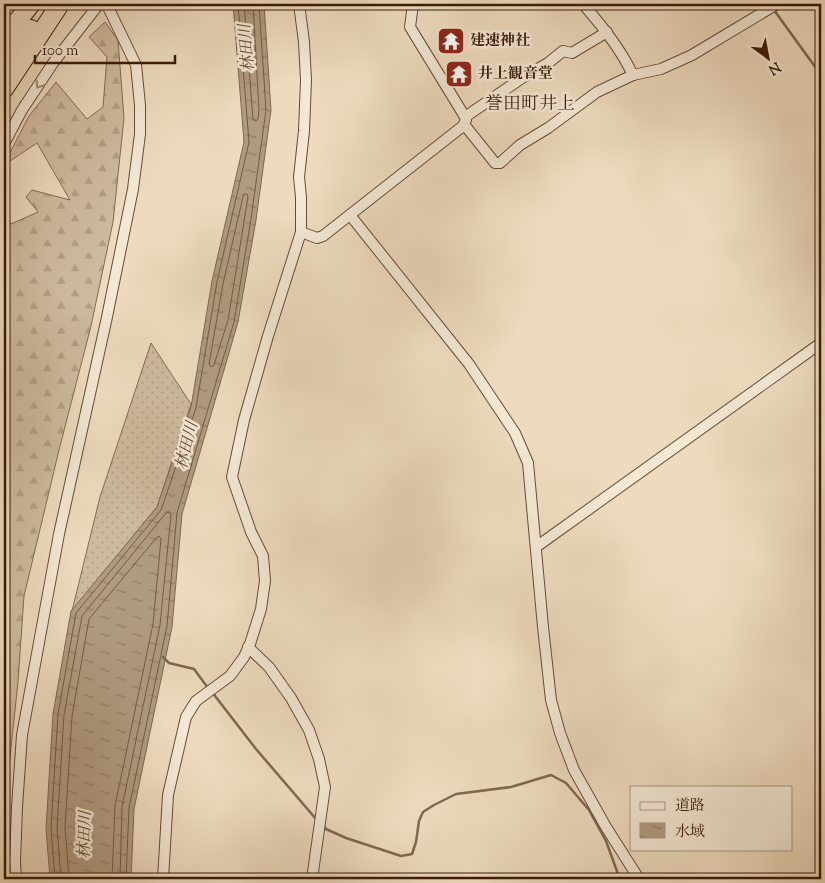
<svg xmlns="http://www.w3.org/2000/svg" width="825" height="883" font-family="'Sorts Mill Goudy','Noto Serif JP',serif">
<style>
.grass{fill:url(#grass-dots);stroke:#846a54}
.forest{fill:url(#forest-firs);stroke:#846a54}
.water{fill:url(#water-ripples);stroke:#806751}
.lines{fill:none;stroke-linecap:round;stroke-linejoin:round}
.shore{stroke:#745a44;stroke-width:1}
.stream{stroke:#806751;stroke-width:2.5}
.street-casing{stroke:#664b36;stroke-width:12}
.highway-casing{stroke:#391b08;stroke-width:20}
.street{stroke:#f4e8d5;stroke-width:10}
.highway{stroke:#eedbbf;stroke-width:18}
.oneway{stroke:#a08c79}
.labels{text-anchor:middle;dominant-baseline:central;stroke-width:5;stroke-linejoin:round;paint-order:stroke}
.poi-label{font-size:15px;font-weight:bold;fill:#391b08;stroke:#f4e8d5;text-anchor:start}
.water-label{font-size:16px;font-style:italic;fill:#634732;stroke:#f4e8d5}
.quarter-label{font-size:18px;fill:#391b08;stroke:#f4e8d5}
</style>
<defs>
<pattern id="grass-dots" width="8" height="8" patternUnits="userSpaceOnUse" patternTransform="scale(1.25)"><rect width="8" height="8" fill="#cfbaa0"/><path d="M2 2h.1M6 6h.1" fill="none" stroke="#b29f88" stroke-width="1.8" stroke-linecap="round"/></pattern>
<pattern id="forest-firs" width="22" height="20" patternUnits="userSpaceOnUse" patternTransform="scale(1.25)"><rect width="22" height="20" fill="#cfbaa0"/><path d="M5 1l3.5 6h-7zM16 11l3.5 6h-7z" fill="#b29f88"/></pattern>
<pattern id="water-ripples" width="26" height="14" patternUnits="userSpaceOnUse" patternTransform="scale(1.25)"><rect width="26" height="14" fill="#b09a81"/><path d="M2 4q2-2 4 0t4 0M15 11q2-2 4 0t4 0" fill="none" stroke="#907d68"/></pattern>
</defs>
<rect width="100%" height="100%" fill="#eedbbf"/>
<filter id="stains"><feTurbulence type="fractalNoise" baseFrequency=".004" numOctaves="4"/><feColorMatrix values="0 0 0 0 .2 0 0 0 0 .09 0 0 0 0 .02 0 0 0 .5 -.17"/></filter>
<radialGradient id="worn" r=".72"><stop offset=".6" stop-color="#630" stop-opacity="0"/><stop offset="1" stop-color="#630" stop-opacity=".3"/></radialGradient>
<path class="grass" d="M151,343L191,404L157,507L72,611L100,497Z"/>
<path class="forest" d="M105,22L118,40L124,118L113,222L91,326L59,450L24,596L18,682L5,804L6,879H4V347H6L7,339L4,335V215L11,224L38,212L26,197L32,190L70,200L37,143L4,165V164L29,116L56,82L87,119L103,107L107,57L89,37Z"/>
<path class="water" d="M233,4H264L271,110L256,220L238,322L182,514L172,627L134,809L131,879H50L46,828L53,714L71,611L157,507L191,407L212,281L244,142Z"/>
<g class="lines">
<g class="shore">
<path d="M244,4L253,119L256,121L258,119L259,110L253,4"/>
<path d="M244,194H247L248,197L228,320L214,365L211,367L209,364L223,284Z"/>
<path d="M55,879L51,828L58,714L76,613L161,510L196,408L217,282L249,142L238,4"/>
<path d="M61,879L57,827L64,715L82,616L166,513L169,512L171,515L160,625L122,807L120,879"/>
<path d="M69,879L65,827L72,716L89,619L157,537L159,536L161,539L153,624L115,806L112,879"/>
<path d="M126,879L129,808L167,626L177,513L234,322L251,219L266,110L259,4"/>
</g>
<g class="stream">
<path d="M774,10L821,75"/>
<path d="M163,657L169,663L194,669L208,688"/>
<path d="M212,692L256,749L316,819"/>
<path d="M324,826L326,829L346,838L401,856L412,854L416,842L419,821L423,812L434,805L456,794L511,787L551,775L566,783L589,810L606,841L618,874L623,879"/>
</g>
<g class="street-casing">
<g id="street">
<path d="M583,4C602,26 620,48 633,75"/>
<path d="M465,117L522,78L548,63L563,51L572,53L607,32"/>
<path d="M463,126L467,128L495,163H500L520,145L548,128L597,92L633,75L661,69L692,55L777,4"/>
<path d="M4,144L22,110L53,63L99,4"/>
<path d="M350,215L469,364L515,433L528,463L543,627L551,700L560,733L574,770L606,827L639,879"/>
<path d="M301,232L317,238L323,236L463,126L466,120L465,117L410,27L413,4"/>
<path d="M536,547L821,343"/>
<path d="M248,647L269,667L291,698L309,730L319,759L325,787L312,879"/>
<path d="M16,879L15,862L17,807L22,735L59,534L107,317L133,189L140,134V105L136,65L107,5L105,4"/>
<path d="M163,879L168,795L186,717L196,701L230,676L244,657L250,644L261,609L265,581L263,556L251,532L232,477L244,420L268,336L301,232V197L299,177L304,131L306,80L304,42L299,4"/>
</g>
</g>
<g class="highway-casing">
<g id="highway">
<path d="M4,38L31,4"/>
<path d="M4,63L31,29"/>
<path d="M4,89L60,4"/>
</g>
</g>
<use href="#street" class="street"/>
<use href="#highway" class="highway"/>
</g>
<defs><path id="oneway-chevron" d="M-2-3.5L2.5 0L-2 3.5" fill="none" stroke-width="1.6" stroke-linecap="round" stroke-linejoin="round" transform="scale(1.25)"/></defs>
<use class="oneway" href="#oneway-chevron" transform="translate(39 85) rotate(123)"/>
<defs>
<g id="temple-square" transform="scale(1.4375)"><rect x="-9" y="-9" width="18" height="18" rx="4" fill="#8f2418" stroke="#f4e8d5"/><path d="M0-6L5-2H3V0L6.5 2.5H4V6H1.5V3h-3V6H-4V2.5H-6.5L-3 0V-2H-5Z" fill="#fff"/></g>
</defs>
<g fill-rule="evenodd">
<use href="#temple-square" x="451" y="41"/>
<use href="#temple-square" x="459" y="74"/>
</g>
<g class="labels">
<g class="poi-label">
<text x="470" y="41">建速神社</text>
<text x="478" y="74">井上観音堂</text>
</g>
<g class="water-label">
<text transform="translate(248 48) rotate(-95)">林田川</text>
<text transform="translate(188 446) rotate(-76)">林田川</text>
<text transform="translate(86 835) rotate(-88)">林田川</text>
</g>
<g class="quarter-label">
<text x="530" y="105">誉田町井上</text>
</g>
</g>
<rect width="825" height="883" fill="none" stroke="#eedbbf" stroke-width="20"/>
<rect x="5" y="5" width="815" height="873" fill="none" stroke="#391b08" stroke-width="2.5"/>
<rect x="10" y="10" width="805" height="863" fill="none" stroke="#391b08"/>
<rect x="630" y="786" width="162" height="65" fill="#f4e8d5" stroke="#a99683"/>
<rect x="640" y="802" width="25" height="8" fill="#f4e8d5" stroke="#a99683"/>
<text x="675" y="810" font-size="15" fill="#391b08">道路</text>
<rect x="640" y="823" width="25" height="15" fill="url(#water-ripples)" stroke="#a99683"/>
<text x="675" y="836" font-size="15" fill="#391b08">水域</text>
<g transform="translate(768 58) rotate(148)" stroke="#f4e8d5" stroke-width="4" paint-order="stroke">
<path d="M0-4L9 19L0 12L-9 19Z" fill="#391b08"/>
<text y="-8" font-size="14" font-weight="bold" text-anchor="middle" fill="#391b08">N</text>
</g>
<path d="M35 55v8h140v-8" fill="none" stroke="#391b08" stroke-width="2.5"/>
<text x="42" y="55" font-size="15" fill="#391b08" stroke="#f4e8d5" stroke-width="4" paint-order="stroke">100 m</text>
<rect width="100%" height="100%" filter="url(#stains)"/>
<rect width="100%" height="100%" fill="url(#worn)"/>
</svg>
